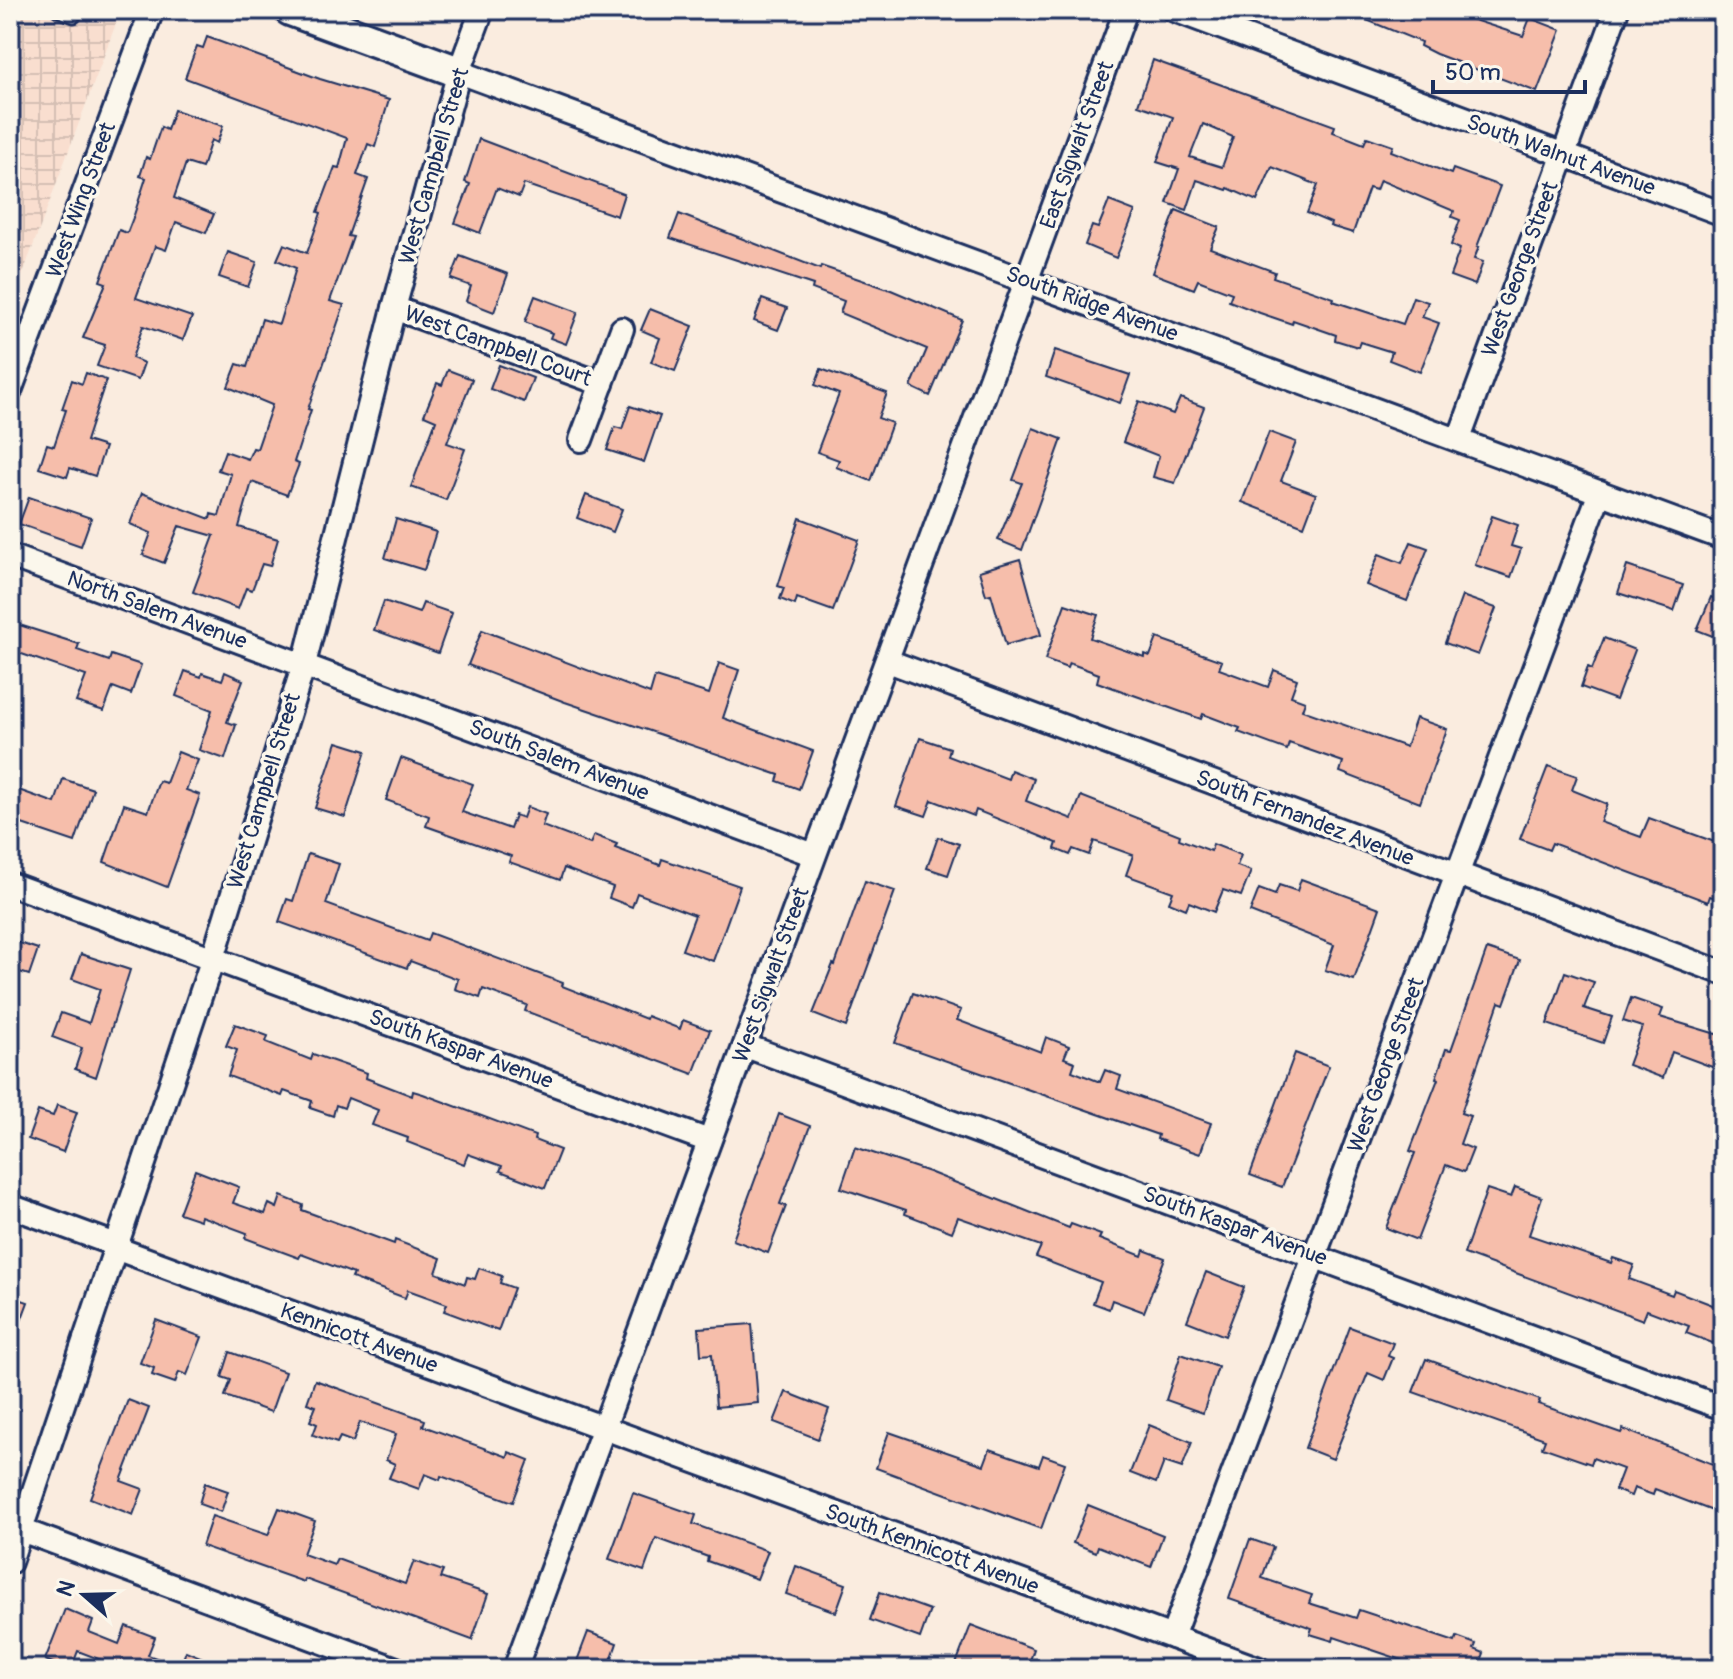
<svg xmlns="http://www.w3.org/2000/svg" width="1733" height="1679" font-family="Pangolin,sans-serif">
<style>
.industrial{fill:url(#industrial-grid)}
.building{fill:#f6beab;stroke:#1b2f5e;stroke-width:2;fill-rule:evenodd}
.lines{fill:none;stroke-linecap:round;stroke-linejoin:round}
.lane-casing{stroke:#1b2f5e;stroke-width:17}
.street-casing{stroke:#1b2f5e;stroke-width:28}
.secondary-casing{stroke:#1b2f5e;stroke-width:36}
.lane{stroke:#fbf7ec;stroke-width:11}
.street{stroke:#fbf7ec;stroke-width:22}
.secondary{stroke:#fbf7ec;stroke-width:30}
.labels{text-anchor:middle;dominant-baseline:central;stroke-width:7;stroke-linejoin:round;paint-order:stroke}
.street-label{font-size:22px;fill:#1b2f5e;stroke:#fbf7ec}
</style>
<defs>
<pattern id="industrial-grid" width="8" height="8" patternUnits="userSpaceOnUse" patternTransform="scale(2)"><rect width="8" height="8" fill="#f9decf"/><path d="M0 4h8M4 0v8" fill="none" stroke="#d5bfb4"/></pattern>
</defs>
<rect width="100%" height="100%" fill="#faecdf"/>
<filter id="ink" filterUnits="userSpaceOnUse"><feTurbulence type="fractalNoise" baseFrequency=".0125" numOctaves="2"/><feDisplacementMap in="SourceGraphic" scale="16" xChannelSelector="R" yChannelSelector="G"/><feConvolveMatrix kernelMatrix="1 2 1 2 8 2 1 2 1" color-interpolation-filters="sRGB"/></filter>
<g filter="url(#ink)">
<path class="industrial" d="M10,10H121L10,308Z"/>
<g class="building">
<path d="M1342,10H1443L1523,36L1530,18L1561,30L1537,92L1436,54L1420,46L1421,42Z"/>
<path d="M207,37L320,79L389,100L375,147L368,144L357,175L368,179L348,236L353,237L330,301L344,305L308,409L311,410L294,462L299,464L287,495L252,482L239,527L278,539L270,566L262,564L252,590L246,588L238,609L193,592L214,536L179,526L164,563L143,555L151,533L130,524L142,493L210,519L211,514L219,516L231,474L218,470L225,451L248,459L253,448L257,449L272,405L228,387L237,364L247,367L262,319L279,324L296,268L277,260L284,244L307,253L321,213L318,212L335,167L339,168L347,138L185,78L197,46L203,48Z"/>
<path d="M1153,60L1335,126L1333,132L1364,144L1367,137L1393,146L1391,151L1451,174L1453,169L1500,186L1477,247H1479L1474,259L1483,262L1475,285L1450,276L1460,249L1451,245L1460,220L1452,217L1454,211L1380,180L1376,190L1369,188L1353,233L1330,226L1331,223L1307,213L1318,185L1272,167L1257,201L1228,188L1227,190L1197,180L1187,210L1167,203L1179,169L1157,162L1173,117L1138,105ZM1203,124L1233,137L1222,167L1190,157Z"/>
<path d="M174,110L223,126L217,143L211,140L202,168L186,163L174,198L214,214L206,233L176,222L166,250L155,246L136,298L192,317L183,340L143,326L132,358L144,363L138,380L97,366L105,345L83,338L106,283L100,281L119,230L127,233L134,215L146,178L140,176L146,157L150,159L161,127L167,130Z"/>
<path d="M479,139L624,194L617,216L524,184L519,197L497,188L480,233L455,223L470,184L465,182Z"/>
<path d="M1109,201L1135,211L1116,258L1085,245L1092,226L1098,228Z"/>
<path d="M1176,210L1219,227L1210,248L1275,272L1273,277L1334,298L1333,301L1403,324L1413,297L1428,302L1422,317L1439,323L1420,372L1389,360L1392,352L1360,342L1358,347L1335,340L1336,335L1293,320L1292,324L1260,313L1229,301L1232,293L1198,280L1194,289L1152,273Z"/>
<path d="M679,214L820,269L821,266L891,290L962,320L930,396L911,387L927,349L840,313L844,301L812,289L813,285L670,238Z"/>
<path d="M228,252L257,262L248,287L219,277Z"/>
<path d="M460,256L508,274L494,312L466,301L471,286L451,279Z"/>
<path d="M535,296L578,312L566,344L550,338L552,333L525,322Z"/>
<path d="M762,299L787,308L778,330L754,321Z"/>
<path d="M650,309L693,326L675,371L651,362L660,338L641,330Z"/>
<path d="M1055,350L1130,375L1120,403L1046,377Z"/>
<path d="M499,365L533,378L524,402L490,389Z"/>
<path d="M821,369L887,393L878,418L892,423L871,481L836,467L839,460L817,452L839,394L815,385Z"/>
<path d="M448,370L472,379L447,443L465,449L446,500L411,487L436,420L424,415L437,383L442,385Z"/>
<path d="M86,373L106,380L86,441L105,447L95,476L70,468L67,477L39,468L47,444L54,446L66,410L62,409L72,380L82,384Z"/>
<path d="M1180,398L1204,407L1175,483L1153,477L1159,456L1123,442L1139,401L1173,414Z"/>
<path d="M630,406L660,416L644,462L607,450L615,427L622,429Z"/>
<path d="M1033,428L1062,439L1022,550L998,540L1022,483L1013,480Z"/>
<path d="M1269,432L1296,442L1281,481L1316,494L1304,526L1242,502Z"/>
<path d="M586,495L622,509L613,532L577,518Z"/>
<path d="M29,497L91,518L81,546L19,524Z"/>
<path d="M1492,516L1518,525L1511,546L1521,549L1511,577L1475,565Z"/>
<path d="M800,518L859,540L833,611L797,598L795,605L780,599L784,588L778,586Z"/>
<path d="M396,519L436,532L424,570L385,558Z"/>
<path d="M1411,542L1428,548L1407,601L1366,585L1379,554L1402,563Z"/>
<path d="M1020,559L1041,635L1006,645L991,594L986,595L979,571Z"/>
<path d="M1627,566L1683,585L1674,611L1618,593Z"/>
<path d="M1462,596L1496,608L1478,655L1445,643Z"/>
<path d="M1711,597L1723,602V640L1697,630Z"/>
<path d="M384,601L419,613L423,603L452,613L438,653L374,630Z"/>
<path d="M1065,604L1098,615L1090,638L1144,657L1145,654L1150,656L1157,638L1222,661L1219,669L1268,687L1274,670L1297,679L1291,696L1305,701L1302,710L1406,747L1416,718L1447,729L1420,803L1340,772L1343,762L1289,743L1287,750L1238,732L1240,728L1203,714L1201,719L1097,682L1099,674L1069,663L1067,668L1045,660Z"/>
<path d="M10,622L79,644L77,650L109,661L111,655L141,665L131,694L113,687L104,711L76,702L86,676L10,650Z"/>
<path d="M482,630L650,694L655,677L709,694L719,663L739,670L723,718L813,751L799,789L777,781L779,775L565,702L468,665Z"/>
<path d="M1604,638L1635,650L1616,700L1581,687L1588,667L1592,669Z"/>
<path d="M185,671L201,677L202,673L222,680L225,672L243,680L227,722L236,725L225,759L199,750L212,710L176,696Z"/>
<path d="M920,738L950,748L948,756L1008,779L1011,770L1034,779L1026,801L1072,819L1081,796L1180,835L1179,839L1211,851L1213,844L1241,855L1237,866L1251,871L1241,896L1223,890L1214,912L1189,902L1186,909L1169,902L1173,892L1126,875L1133,855L1094,841L1089,855L1073,849L1070,855L1055,849L1057,843L976,810L974,816L932,800L926,816L896,806Z"/>
<path d="M337,742L366,751L345,817L315,808Z"/>
<path d="M178,752L198,760L186,790L200,795L167,887L104,862L124,804L148,812L159,781L166,783Z"/>
<path d="M401,758L473,784L462,812L510,829L515,815L523,818L527,807L546,814L542,826L590,844L594,835L617,844L615,848L660,865L662,859L740,886L713,961L682,950L695,915L637,893L632,907L609,898L613,887L564,868L560,880L509,862L511,856L426,826L429,816L386,800Z"/>
<path d="M1548,766L1577,776L1572,790L1607,804L1600,822L1641,837L1649,818L1723,845V901L1710,896L1708,902L1552,843L1549,850L1520,839Z"/>
<path d="M63,779L93,789L75,842L10,820V787L55,803Z"/>
<path d="M938,837L959,844L948,875L927,868Z"/>
<path d="M308,854L339,864L326,904L427,941L430,933L563,983L562,986L646,1019L647,1016L680,1029L683,1020L710,1030L693,1074L525,1011L527,1005L483,989L480,998L455,989L458,979L410,961L407,968L279,922L287,899L293,901Z"/>
<path d="M1301,879L1380,908L1354,980L1325,970L1334,945L1250,912L1259,889L1275,895L1279,885L1297,891Z"/>
<path d="M865,881L895,891L846,1027L813,1014L833,964L835,965Z"/>
<path d="M10,940L38,949L29,975L10,969Z"/>
<path d="M1487,949L1520,960L1504,1004L1499,1002L1461,1113L1470,1116L1460,1144L1473,1149L1464,1172L1446,1165L1417,1240L1386,1228L1415,1153L1410,1151L1438,1079L1436,1078L1446,1049L1451,1050Z"/>
<path d="M81,954L130,970L96,1077L75,1069L82,1048L52,1037L61,1013L89,1023L100,989L72,979Z"/>
<path d="M1565,972L1594,982L1584,1008L1612,1017L1603,1043L1547,1024Z"/>
<path d="M913,993L961,1010L957,1020L1041,1052L1046,1037L1069,1046L1064,1058L1075,1062L1072,1071L1100,1082L1105,1070L1121,1076L1117,1089L1211,1123L1200,1154L1157,1139L1158,1135L895,1043Z"/>
<path d="M1631,998L1663,1009L1660,1017L1723,1036V1071L1672,1052L1663,1078L1628,1065L1642,1027L1623,1021Z"/>
<path d="M235,1024L268,1036L266,1042L311,1060L313,1054L367,1073L366,1078L412,1096L413,1091L423,1094L535,1136L534,1140L560,1150L545,1188L500,1171L502,1166L468,1154L464,1164L407,1142L408,1138L372,1125L378,1110L348,1098L344,1108L336,1105L333,1116L310,1108L312,1101L284,1091L282,1096L228,1076L237,1050L226,1046Z"/>
<path d="M1295,1053L1329,1066L1282,1187L1250,1175Z"/>
<path d="M57,1105L77,1112L63,1152L28,1139L38,1111L53,1116Z"/>
<path d="M779,1114L810,1126L780,1204L786,1206L768,1253L733,1240Z"/>
<path d="M855,1147L929,1172L1069,1228L1071,1224L1101,1235L1099,1239L1142,1256L1144,1250L1165,1258L1144,1312L1112,1300L1109,1309L1093,1303L1101,1282L1036,1257L1041,1246L958,1217L952,1232L905,1214L906,1210L841,1188Z"/>
<path d="M195,1170L239,1187L233,1203L265,1214L269,1204L277,1208L281,1196L303,1205L302,1210L394,1244L395,1240L441,1258L436,1273L465,1284L467,1277L475,1279L479,1268L502,1276L500,1283L514,1288L498,1331L444,1311L447,1304L408,1290L405,1298L352,1278L354,1274L301,1254L299,1258L245,1238L247,1233L201,1216L200,1220L179,1213Z"/>
<path d="M1515,1187L1542,1197L1529,1235L1611,1263L1613,1258L1634,1265L1629,1279L1672,1295L1674,1290L1723,1309V1347L1686,1333L1689,1326L1647,1310L1643,1320L1464,1254L1487,1189L1511,1197Z"/>
<path d="M1206,1272L1244,1287L1225,1336L1187,1321Z"/>
<path d="M10,1296L28,1302L12,1345H10Z"/>
<path d="M156,1320L202,1337L187,1375L179,1372L175,1383L152,1375L154,1368L140,1363Z"/>
<path d="M752,1324L758,1403L716,1407L712,1354L701,1355L699,1328Z"/>
<path d="M1350,1327L1393,1343L1388,1356L1393,1358L1384,1380L1368,1373L1333,1459L1305,1448Z"/>
<path d="M230,1352L285,1372L271,1412L225,1396L231,1380L222,1377Z"/>
<path d="M1181,1354L1218,1367L1203,1413L1166,1400Z"/>
<path d="M1426,1359L1540,1400L1538,1404L1621,1433L1623,1429L1723,1468V1515L1655,1489L1653,1495L1634,1488L1631,1496L1615,1490L1623,1469L1593,1458L1591,1464L1542,1447L1545,1439L1413,1392Z"/>
<path d="M315,1380L425,1420L423,1426L508,1457L509,1452L529,1460L513,1502L441,1476L440,1480L425,1474L419,1489L389,1478L395,1464L386,1460L396,1434L360,1422L353,1442L340,1437L337,1443L313,1435L317,1424L310,1421L316,1406L307,1403Z"/>
<path d="M786,1392L829,1409L818,1439L774,1422Z"/>
<path d="M128,1400L149,1408L121,1481L143,1489L133,1515L90,1498Z"/>
<path d="M1149,1425L1192,1442L1182,1468L1164,1462L1156,1483L1130,1473Z"/>
<path d="M889,1432L984,1465L990,1449L1039,1466L1043,1455L1065,1463L1041,1529L876,1468Z"/>
<path d="M205,1483L228,1491L221,1512L199,1504Z"/>
<path d="M633,1493L696,1515L693,1524L768,1551L757,1579L707,1561L708,1557L656,1538L644,1571L609,1559Z"/>
<path d="M1088,1505L1163,1535L1151,1567L1098,1546L1096,1552L1073,1543Z"/>
<path d="M279,1508L315,1521L303,1554L334,1565L337,1559L405,1584L414,1561L443,1571L440,1578L488,1594L472,1640L305,1579L304,1582L202,1546L212,1516L268,1535Z"/>
<path d="M1250,1539L1273,1547L1262,1578L1312,1595L1309,1603L1356,1618L1359,1610L1455,1642L1457,1637L1476,1644L1474,1649L1484,1653L1478,1669H1416L1401,1663L1402,1660L1334,1637L1333,1641L1310,1634L1312,1628L1229,1599Z"/>
<path d="M796,1566L846,1584L836,1612L786,1594Z"/>
<path d="M880,1592L930,1610L920,1638L870,1620Z"/>
<path d="M65,1609L93,1621L89,1632L119,1644L126,1626L155,1637L148,1655L180,1667L186,1651L229,1669H110L112,1664L78,1651L71,1669H69L45,1660Z"/>
<path d="M971,1625L1034,1649L1027,1669H954Z"/>
<path d="M588,1632L617,1643L608,1669H574Z"/>
</g>
<g class="lines">
<g class="lane-casing">
<g id="lane">
<path d="M58,10L74,16"/>
<path d="M10,163L14,175L10,187"/>
</g>
</g>
<g class="street-casing">
<g id="street">
<path d="M1174,10L1723,214"/>
<path d="M459,72L1723,538"/>
<path d="M394,308L602,384"/>
<path d="M10,391L152,10"/>
<path d="M1459,439L1617,10"/>
<path d="M581,440L622,329"/>
<path d="M10,556L814,855"/>
<path d="M888,661L1723,973"/>
<path d="M10,884L709,1141"/>
<path d="M746,1046L1723,1408"/>
<path d="M10,1206L116,1245L118,1249L1259,1669"/>
<path d="M21,1530L396,1669"/>
<path d="M10,1562L213,958L304,664L394,308L459,72L482,10"/>
<path d="M1172,1637C1317,1256 1456,873 1600,492"/>
<path d="M515,1669L1126,10"/>
</g>
</g>
<g class="secondary-casing">
<path id="secondary" d="M290,10L459,72"/>
</g>
<use href="#lane" class="lane"/>
<use href="#street" class="street"/>
<use href="#secondary" class="secondary"/>
</g>
</g>
<g class="labels">
<g class="street-label">
<text transform="translate(1077 145) rotate(-70)">East Sigwalt Street</text>
<text transform="translate(1561 155) rotate(20)">South Walnut Avenue</text>
<text transform="translate(434 166) rotate(-74)">West Campbell Street</text>
<text transform="translate(81 200) rotate(-70)">West Wing Street</text>
<text transform="translate(1520 269) rotate(-70)">West George Street</text>
<text transform="translate(1092 304) rotate(20)">South Ridge Avenue</text>
<text transform="translate(498 346) rotate(20)">West Campbell Court</text>
<text transform="translate(157 610) rotate(20)">North Salem Avenue</text>
<text transform="translate(559 760) rotate(21)">South Salem Avenue</text>
<text transform="translate(264 791) rotate(-73)">West Campbell Street</text>
<text transform="translate(1305 818) rotate(21)">South Fernandez Avenue</text>
<text transform="translate(771 975) rotate(-70)">West Sigwalt Street</text>
<text transform="translate(461 1049) rotate(20)">South Kaspar Avenue</text>
<text transform="translate(1386 1065) rotate(-70)">West George Street</text>
<text transform="translate(1235 1226) rotate(20)">South Kaspar Avenue</text>
<text transform="translate(359 1338) rotate(20)">Kennicott Avenue</text>
<text transform="translate(932 1549) rotate(20)">South Kennicott Avenue</text>
</g>
</g>
<rect width="1733" height="1679" fill="none" stroke="#fbf7ec" stroke-width="40"/>
<rect x="20" y="20" width="1693" height="1639" fill="none" stroke="#1b2f5e" stroke-width="3" filter="url(#ink)"/>
<g transform="translate(84 1595) rotate(290)" stroke="#fbf7ec" stroke-width="6" paint-order="stroke">
<path d="M0-6L14 30L0 20L-14 30Z" fill="#1b2f5e"/>
<text y="-12" font-size="22" font-weight="bold" text-anchor="middle" fill="#1b2f5e">N</text>
</g>
<path d="M1433 80v12h152v-12" fill="none" stroke="#1b2f5e" stroke-width="4"/>
<text x="1445" y="80" font-size="24" fill="#1b2f5e" stroke="#fbf7ec" stroke-width="6" paint-order="stroke">50 m</text>
</svg>
